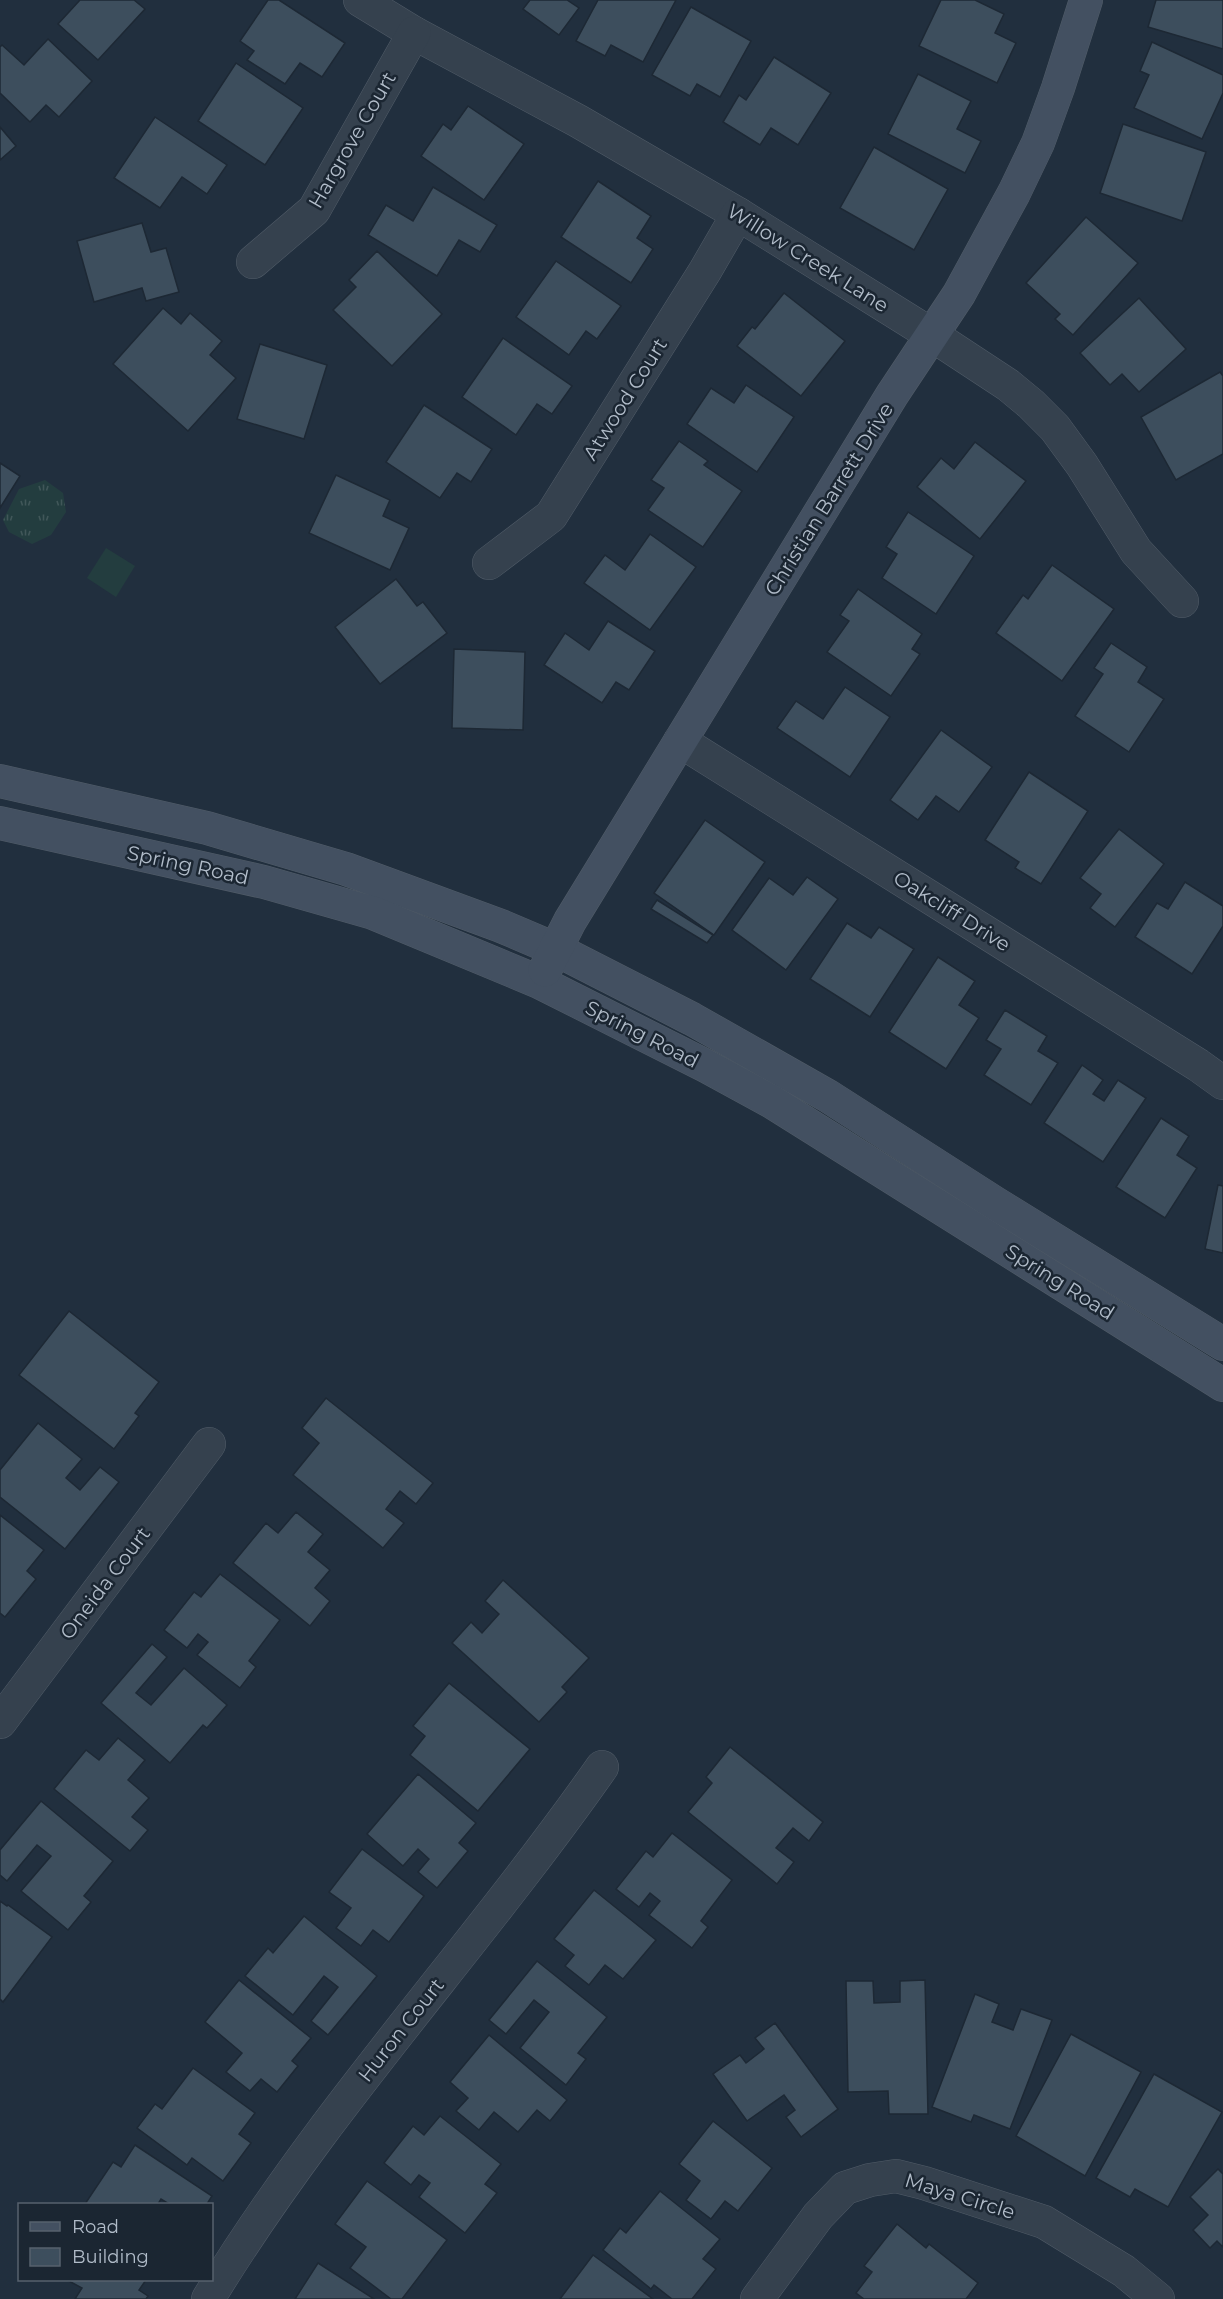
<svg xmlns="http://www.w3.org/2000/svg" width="1223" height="2299" font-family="Montserrat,sans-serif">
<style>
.grass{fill:url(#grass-tufts)}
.garden{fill:#233d3f}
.building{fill:#3d4e5d;stroke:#1d2834;stroke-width:1.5}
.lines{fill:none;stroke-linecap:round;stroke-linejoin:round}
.street-casing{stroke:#515c68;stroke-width:34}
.secondary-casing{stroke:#515c68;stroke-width:34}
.street{stroke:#35414e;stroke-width:33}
.secondary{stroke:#435061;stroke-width:33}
.labels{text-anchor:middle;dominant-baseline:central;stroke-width:5;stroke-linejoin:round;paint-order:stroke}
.street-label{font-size:20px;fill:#b1bcc9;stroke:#1b2632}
</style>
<defs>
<pattern id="grass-tufts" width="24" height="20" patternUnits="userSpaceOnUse" patternTransform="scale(1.5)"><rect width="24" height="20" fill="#233d3f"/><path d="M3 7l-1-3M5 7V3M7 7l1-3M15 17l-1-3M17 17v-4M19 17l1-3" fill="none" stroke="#415759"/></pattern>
</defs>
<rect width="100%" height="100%" fill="#212f3e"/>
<path class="grass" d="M45,480L63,493L66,512L51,535L32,544L9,532L3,520L19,489Z"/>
<path class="garden" d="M106,548L135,566L116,597L87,578Z"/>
<g class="building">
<path d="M80,0H134L145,9L98,60L58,24Z"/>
<path d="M268,0H279L345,43L322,77L300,63L285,84L247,60L254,51L240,41Z"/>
<path d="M530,0H567L579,8L559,35L523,9Z"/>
<path d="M598,0H676L643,62L611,45L605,56L576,41Z"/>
<path d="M941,0H975L1004,14L995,33L1016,43L997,83L919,46Z"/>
<path d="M1156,0H1223V49L1148,27Z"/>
<path d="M691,7L751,41L720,97L697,84L690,96L652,75Z"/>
<path d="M48,39L92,81L59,117L46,105L30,122L0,93V47L2,45L24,65Z"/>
<path d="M1152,42L1223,75V93L1202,139L1134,108L1149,75L1140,71Z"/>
<path d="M774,57L831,93L798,145L771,128L760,145L723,122L739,95L746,100Z"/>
<path d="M236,63L303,108L265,165L198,121Z"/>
<path d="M918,74L971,101L957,129L981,141L965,173L888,134Z"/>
<path d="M468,106L524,144L484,200L421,156L443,124L451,130Z"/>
<path d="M155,117L227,165L207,194L182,177L160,208L114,178Z"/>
<path d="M1123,124L1206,152L1182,221L1100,193Z"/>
<path d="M0,127L16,146L0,160Z"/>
<path d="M874,147L948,189L914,250L840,208Z"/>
<path d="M598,181L651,216L637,238L653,249L631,283L561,237Z"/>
<path d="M433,187L497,225L480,252L459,240L437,276L368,235L386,205L413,221Z"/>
<path d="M1086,217L1138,263L1073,335L1055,319L1060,314L1026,283Z"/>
<path d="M142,223L151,252L166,248L179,292L146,301L142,288L94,302L77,241Z"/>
<path d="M377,251L442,314L392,366L333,310L356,287L349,280Z"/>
<path d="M556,261L621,306L597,339L586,331L569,355L516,317Z"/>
<path d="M784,293L845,341L801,396L737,346L752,327L755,329Z"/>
<path d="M1139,298L1186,349L1139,392L1122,374L1110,385L1080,353Z"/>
<path d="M163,308L181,324L190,313L222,341L210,355L236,378L188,431L113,364Z"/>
<path d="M503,338L572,386L552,414L537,404L516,435L462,397Z"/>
<path d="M260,344L327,365L304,439L237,419Z"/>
<path d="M1220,372L1223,376V454L1176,480L1141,417Z"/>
<path d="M746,385L794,417L757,472L687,424L711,388L734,403Z"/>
<path d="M424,405L492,449L471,482L457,473L440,498L386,462Z"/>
<path d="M679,441L708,461L704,465L742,491L703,547L648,510L664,488L651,480Z"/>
<path d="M975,442L1026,481L980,539L917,487L941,458L954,469Z"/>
<path d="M0,463L20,476L0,508Z"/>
<path d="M336,475L390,500L383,516L409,528L390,570L309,533Z"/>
<path d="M908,512L974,556L936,614L882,578L897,554L886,547Z"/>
<path d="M650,534L696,567L650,630L584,583L605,555L625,570Z"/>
<path d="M1052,565L1114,609L1062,681L996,633L1023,595L1028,599Z"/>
<path d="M396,579L417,606L423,602L447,633L380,684L335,627Z"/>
<path d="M858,589L922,634L912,649L920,654L891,696L827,652L849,621L840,615Z"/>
<path d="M608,621L655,651L629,690L616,682L602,703L544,665L565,633L589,650Z"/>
<path d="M1111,643L1147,667L1138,682L1164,699L1129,752L1075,716L1103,674L1094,668Z"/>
<path d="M454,649L525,652L523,730L452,728Z"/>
<path d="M845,687L890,717L850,777L777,728L796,701L823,719Z"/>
<path d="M941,730L992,767L959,812L936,796L918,820L890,800Z"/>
<path d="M1029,772L1088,811L1041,884L1015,868L1019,862L985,840Z"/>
<path d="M705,820L765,862L714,935L654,893Z"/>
<path d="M1119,829L1164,864L1115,927L1090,908L1101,894L1080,878Z"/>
<path d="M807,877L838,899L786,970L732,930L769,878L793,895Z"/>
<path d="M1185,882L1223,906V926L1192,974L1135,937L1157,903L1168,909Z"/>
<path d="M657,900L713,935L707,943L651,909Z"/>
<path d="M847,923L871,938L879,927L914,949L870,1017L810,979Z"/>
<path d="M938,957L975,981L959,1005L979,1018L946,1069L889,1032Z"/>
<path d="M1005,1010L1047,1036L1038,1051L1058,1063L1031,1105L984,1075L1001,1049L986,1040Z"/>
<path d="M1082,1065L1103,1080L1093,1094L1104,1101L1118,1080L1146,1098L1103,1162L1044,1123Z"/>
<path d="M1161,1118L1189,1136L1177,1155L1197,1168L1165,1218L1116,1187Z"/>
<path d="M1218,1185L1223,1186V1253L1205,1249Z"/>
<path d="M69,1311L159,1382L135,1413L139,1416L114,1449L19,1375Z"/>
<path d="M326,1398L433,1483L416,1504L400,1491L386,1509L404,1523L383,1548L293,1475L319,1443L302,1428Z"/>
<path d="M38,1423L82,1459L66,1478L80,1490L100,1467L119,1482L65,1549L0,1497V1470Z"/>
<path d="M296,1512L323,1534L308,1552L330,1570L315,1588L330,1601L310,1626L233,1563L266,1523L278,1533Z"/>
<path d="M0,1515L44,1550L27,1571L36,1579L5,1617L0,1613Z"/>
<path d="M220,1574L280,1620L249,1661L256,1667L240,1688L197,1655L208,1642L198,1634L187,1648L164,1630L194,1592L201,1597Z"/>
<path d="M503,1580L589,1658L562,1687L567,1692L539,1722L452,1643L471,1622L482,1633L499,1614L485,1601Z"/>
<path d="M152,1644L167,1657L136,1693L151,1705L184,1668L227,1705L207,1728L203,1725L170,1763L101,1703Z"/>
<path d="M449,1683L530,1749L478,1811L410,1755L425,1736L413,1726Z"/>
<path d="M118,1738L145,1760L128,1780L149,1798L132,1817L148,1830L130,1851L54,1789L86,1750L99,1760Z"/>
<path d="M730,1747L823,1822L809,1841L793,1828L776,1848L794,1862L777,1884L688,1812L712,1783L706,1777Z"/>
<path d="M418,1774L476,1823L459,1843L468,1851L437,1888L418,1872L429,1859L418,1849L403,1866L367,1834Z"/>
<path d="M41,1801L113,1861L84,1896L91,1902L68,1930L21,1891L51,1856L37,1845L7,1881L0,1875V1850Z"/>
<path d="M672,1833L732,1880L701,1921L708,1927L692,1948L649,1915L660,1901L650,1893L639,1907L616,1889L646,1851L653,1857Z"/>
<path d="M362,1849L424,1896L389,1942L373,1930L361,1946L336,1928L351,1908L329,1892Z"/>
<path d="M594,1890L656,1940L623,1979L605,1965L589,1985L565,1966L574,1955L554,1939Z"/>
<path d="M0,1901L7,1906L8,1905L52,1937L3,2002L0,1999Z"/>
<path d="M304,1916L377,1976L328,2035L311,2021L338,1987L324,1976L293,2015L245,1976L268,1948L273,1953Z"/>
<path d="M537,1961L607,2017L578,2053L586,2059L566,2085L520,2048L549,2012L534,2000L506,2034L489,2020Z"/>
<path d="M239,1980L311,2038L292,2061L298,2066L277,2092L261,2079L250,2091L226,2072L242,2053L205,2022Z"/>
<path d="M925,1980L928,2114H889L888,2091L848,2092L846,1981H873L874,2003L900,2002V1981Z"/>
<path d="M975,1994L999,2004L992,2022L1013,2030L1021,2009L1052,2020L1010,2129L974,2115L971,2122L932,2107Z"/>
<path d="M775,2023L838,2109L801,2137L786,2117L795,2110L784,2095L747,2121L713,2074L740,2055L746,2063L764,2049L755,2038Z"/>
<path d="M1071,2034L1141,2072L1085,2176L1016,2136Z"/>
<path d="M489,2035L567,2100L550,2121L537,2110L518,2132L494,2112L479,2130L456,2111L468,2098L450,2082Z"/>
<path d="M193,2068L255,2113L239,2134L251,2143L223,2181L192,2158L187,2165L137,2128L155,2104L162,2109Z"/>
<path d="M1154,2074L1222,2112L1168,2207L1135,2189L1130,2197L1096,2178Z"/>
<path d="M440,2116L501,2164L485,2184L497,2193L465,2233L419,2197L430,2183L419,2175L411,2185L384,2163L413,2126L424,2135Z"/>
<path d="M713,2121L772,2168L738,2211L725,2201L711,2219L686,2200L700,2181L679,2164Z"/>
<path d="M135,2145L212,2196L207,2204H169L161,2199L158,2204H85L113,2162L121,2167Z"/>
<path d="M1218,2169L1223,2174V2247L1217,2241L1210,2248L1193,2230L1208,2215L1190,2197Z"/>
<path d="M367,2181L447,2240L402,2299H391L350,2268L366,2247L335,2224Z"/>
<path d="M660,2191L720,2239L703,2259L716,2269L692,2299H672L654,2285L651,2289L603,2250L620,2228L626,2233Z"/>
<path d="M897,2224L926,2248L929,2244L978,2283L966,2299H864L856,2293L872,2272L864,2266Z"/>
<path d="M593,2255L653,2299H560Z"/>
<path d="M318,2263L374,2299H295Z"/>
<path d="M67,2280H146L139,2290L148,2296L146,2299H75L82,2288Z"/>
</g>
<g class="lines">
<g class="street-casing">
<g id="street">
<path d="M360,0L414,33L578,121L738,214L932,335L1008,385L1031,404L1055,428L1082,465L1136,551L1182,601"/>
<path d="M253,262L314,210L414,33"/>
<path d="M489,563L551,516L705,271L738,214"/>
<path d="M680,741L1198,1065L1223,1083"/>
<path d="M0,1722L209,1444"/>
<path d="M208,2299C323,2110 475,1948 602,1767"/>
<path d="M757,2299L818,2216L845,2188L870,2180L896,2176L924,2183L1044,2222L1124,2271L1158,2299"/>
</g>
</g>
<g class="secondary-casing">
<g id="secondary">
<path d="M0,781L207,828L346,869L501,926L555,949L692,1019L828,1096L995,1203L1223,1344"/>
<path d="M0,823L264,882L373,913L539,982L706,1066L772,1102L1223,1385"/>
<path d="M545,970L570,921L892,395L959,294L1014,193L1038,143L1058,88L1086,0"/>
</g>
</g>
<use href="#street" class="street"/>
<use href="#secondary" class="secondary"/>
</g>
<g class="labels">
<g class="street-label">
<text transform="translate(352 140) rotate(-60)">Hargrove Court</text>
<text transform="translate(808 258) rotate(32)">Willow Creek Lane</text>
<text transform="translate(625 399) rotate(-58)">Atwood Court</text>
<text transform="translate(829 499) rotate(-58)">Christian Barrett Drive</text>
<text transform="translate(188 865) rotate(12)">Spring Road</text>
<text transform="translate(952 911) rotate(32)">Oakcliff Drive</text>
<text transform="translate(642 1034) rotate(27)">Spring Road</text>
<text transform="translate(1060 1282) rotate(32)">Spring Road</text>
<text transform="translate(105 1583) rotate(-53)">Oneida Court</text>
<text transform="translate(401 2030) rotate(-52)">Huron Court</text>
<text transform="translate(960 2196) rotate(17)">Maya Circle</text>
</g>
</g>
<rect x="18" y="2203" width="195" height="78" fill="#1b2632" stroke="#57626e" stroke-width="1.5"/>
<rect x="30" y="2222" width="30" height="9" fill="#435061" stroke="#57626e" stroke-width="1.5"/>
<text x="72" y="2233" font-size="18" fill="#b1bcc9">Road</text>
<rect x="30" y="2248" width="30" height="18" fill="#3d4e5d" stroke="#57626e" stroke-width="1.5"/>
<text x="72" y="2263" font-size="18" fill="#b1bcc9">Building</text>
</svg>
